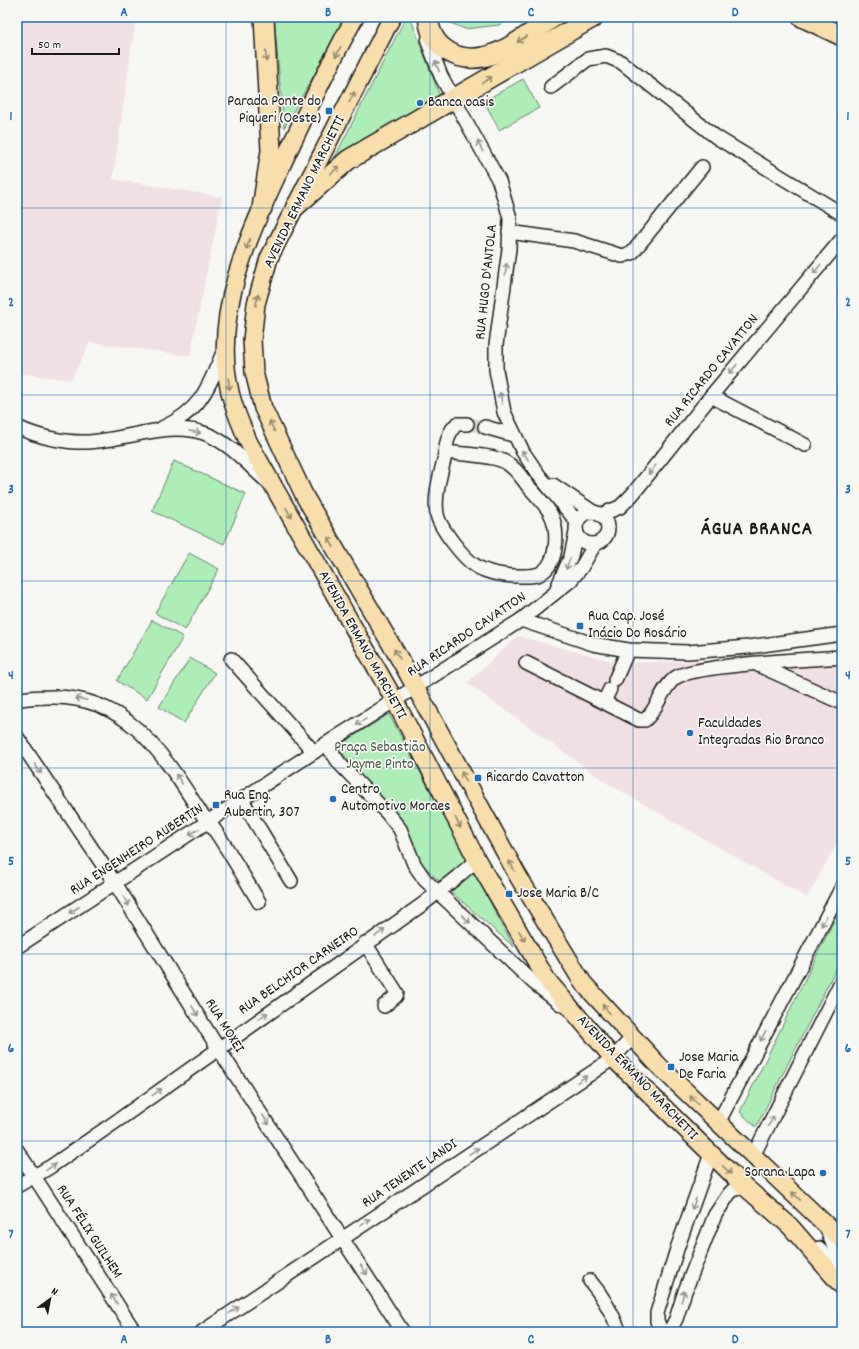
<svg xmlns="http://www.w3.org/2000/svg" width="859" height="1349" font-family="Dekko,sans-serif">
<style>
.built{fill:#f1e0e3}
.green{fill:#adedb6;stroke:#648469}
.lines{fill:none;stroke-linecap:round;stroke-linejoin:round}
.minor-tunnel{stroke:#d5d5d2;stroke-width:13;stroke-dasharray:13 6;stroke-linecap:butt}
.minor-casing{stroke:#1c1c1c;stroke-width:16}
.major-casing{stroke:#1c1c1c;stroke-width:20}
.highway-casing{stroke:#1c1c1c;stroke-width:22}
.minor{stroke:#f6f6f2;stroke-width:13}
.major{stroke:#f8deab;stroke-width:17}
.highway{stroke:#f8deab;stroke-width:19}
.oneway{stroke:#95876b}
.oneway2{stroke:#949492}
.grid{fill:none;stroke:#1f6fb2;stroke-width:1;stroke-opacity:0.55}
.poi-dot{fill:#1f6fb2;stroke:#f6f6f2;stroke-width:1.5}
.labels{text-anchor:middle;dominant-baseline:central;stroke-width:3.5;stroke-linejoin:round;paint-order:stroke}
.poi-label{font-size:15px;fill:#1c1c1c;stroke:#f6f6f2;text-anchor:start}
.street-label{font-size:15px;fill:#1c1c1c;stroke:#f6f6f2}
.park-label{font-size:15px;fill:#485b4a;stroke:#f6f6f2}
.district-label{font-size:19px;font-weight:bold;letter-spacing:1px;fill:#1c1c1c;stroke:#f6f6f2}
.neatline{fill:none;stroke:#1f6fb2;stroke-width:1.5}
.grid-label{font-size:13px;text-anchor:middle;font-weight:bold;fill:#1f6fb2}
</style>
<rect width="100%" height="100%" fill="#f6f6f2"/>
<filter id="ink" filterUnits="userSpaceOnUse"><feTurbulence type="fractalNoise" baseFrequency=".025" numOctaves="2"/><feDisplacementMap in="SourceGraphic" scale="8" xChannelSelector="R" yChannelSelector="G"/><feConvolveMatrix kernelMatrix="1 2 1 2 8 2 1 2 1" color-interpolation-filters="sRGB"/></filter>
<g filter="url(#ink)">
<g class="built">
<path d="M17,17H136L113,179L222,197L190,356L90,342L71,380L17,373Z"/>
<path d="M518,636L619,663L731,660L842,649V834L807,898L607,783L467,683Z"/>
</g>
<g class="green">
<path d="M274,17H347L284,128Z"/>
<path d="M406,17H410L440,96L335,157Z"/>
<path d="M440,17H513L499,25L465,29L441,19Z"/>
<path d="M523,79L539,108L499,130L484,101Z"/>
<path d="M174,461L246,494L224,544L152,511Z"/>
<path d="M189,553L219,569L185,630L155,613Z"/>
<path d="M152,620L183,637L147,699L117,681Z"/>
<path d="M190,658L215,673L184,723L159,707Z"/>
<path d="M389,714L467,859L461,869L439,881L419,861L405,825L388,804L359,777L338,746Z"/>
<path d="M473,870L514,947L449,890Z"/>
<path d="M842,904V957L756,1127L740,1112Z"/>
</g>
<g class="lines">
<path class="minor-tunnel" d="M467,424L485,427"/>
<g class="minor-casing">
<g id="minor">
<path d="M430,32L428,42L441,76L499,181L510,218L509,249L496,345V370L504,412L523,452L538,474L577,522"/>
<path d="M551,87L588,59L606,56L621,62L716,137L842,214"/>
<path d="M509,232L574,241L622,256L632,253L702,167"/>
<path d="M711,396L805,445"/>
<path d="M17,427C38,437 65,443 88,442C128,440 170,419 209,435C232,445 250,467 269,483"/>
<path d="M485,427L513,435"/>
<path d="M162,428C202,410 208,388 224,350"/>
<path d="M445,452C460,454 494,455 505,462C515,467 521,477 528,486C535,494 543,502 549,511C559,527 559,562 541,573C535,577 525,576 517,576C505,576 487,573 476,566C464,559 439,527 437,514C434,497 440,476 444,460C446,447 447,432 457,424H467"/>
<path d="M553,485L593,512"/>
<circle cx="592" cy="528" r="16"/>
<path d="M600,515L620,507L632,495L711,396L842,239"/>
<path d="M557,588L571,556L576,532"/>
<path d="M521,620L593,644L628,650L688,652L748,647L842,634"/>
<path d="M231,659L314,752"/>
<path d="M526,663L639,720H645C658,709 661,689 675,678C691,665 814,659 842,657"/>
<path d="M758,665L842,703"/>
<path d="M615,680L628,650"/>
<path d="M17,700C28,697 39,697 50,697C127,695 162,753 199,810C204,818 211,824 216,832C231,854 245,879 259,902"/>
<path d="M604,702L610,689"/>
<path d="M17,737L115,883L218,1048L403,1332"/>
<path d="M326,744L340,764L387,813L400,829L414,864L425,880L534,983L562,1005"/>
<path d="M242,800L291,881"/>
<path d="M365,943L397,993L396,996L384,1006"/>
<path d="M17,947L326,744L521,620L570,581L581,568L595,544"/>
<path d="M718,1123L842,887"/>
<path d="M17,1150L135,1332"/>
<path d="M753,1156L842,980"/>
<path d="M17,1186L50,1167L124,1116L423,904L457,877L477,860"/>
<path d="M826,1226L832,1242L842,1258"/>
<path d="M819,1248L842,1272"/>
<path d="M590,1281C603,1296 612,1313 620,1332"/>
<path d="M202,1332L593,1072L613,1058L632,1038"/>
<path d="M662,1332L657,1321V1313L678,1246L711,1154"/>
<path d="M669,1332L676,1319L685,1291L715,1215L729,1194L733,1190L744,1186"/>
</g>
</g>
<g class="major-casing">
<g id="major">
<path d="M355,17C330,63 307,111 285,158C252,229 211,311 230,392C234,410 242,427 249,443L395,701L477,860L547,980L613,1058L744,1186L790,1226L842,1286"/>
<path d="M392,17L269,258L256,304L252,340L254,372L263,408L305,497L406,670L518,876L583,983L661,1068L842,1240"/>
</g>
</g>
<g class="highway-casing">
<g id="highway">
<path d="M428,17C430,33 435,44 449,52C484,73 526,36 554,17"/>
<path d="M802,17L842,36"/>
<path d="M296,206L348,160L594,17"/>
<path d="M262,208L271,151L264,17"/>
</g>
</g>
<use href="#minor" class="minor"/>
<use href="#major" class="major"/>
<use href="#highway" class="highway"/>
</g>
<defs><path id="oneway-shaft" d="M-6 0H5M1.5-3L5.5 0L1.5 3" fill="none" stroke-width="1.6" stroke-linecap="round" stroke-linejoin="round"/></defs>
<g class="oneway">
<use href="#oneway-shaft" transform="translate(522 39) rotate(147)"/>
<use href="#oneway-shaft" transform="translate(338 52) rotate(117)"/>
<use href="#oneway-shaft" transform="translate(266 56) rotate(87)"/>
<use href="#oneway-shaft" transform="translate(487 80) rotate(-31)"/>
<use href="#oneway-shaft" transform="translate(352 97) rotate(-62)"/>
<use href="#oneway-shaft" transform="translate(335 170) rotate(-40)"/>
<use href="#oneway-shaft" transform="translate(248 244) rotate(111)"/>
<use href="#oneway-shaft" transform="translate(257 300) rotate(-78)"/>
<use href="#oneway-shaft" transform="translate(229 384) rotate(83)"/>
<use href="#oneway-shaft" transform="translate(272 426) rotate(-115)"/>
<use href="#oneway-shaft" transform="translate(289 513) rotate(61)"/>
<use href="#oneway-shaft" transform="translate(331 542) rotate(-120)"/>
<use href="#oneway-shaft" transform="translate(397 654) rotate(-121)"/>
<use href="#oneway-shaft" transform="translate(464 777) rotate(-118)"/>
<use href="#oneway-shaft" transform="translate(458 823) rotate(63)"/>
<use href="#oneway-shaft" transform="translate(512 866) rotate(-118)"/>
<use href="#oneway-shaft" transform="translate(522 936) rotate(60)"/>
<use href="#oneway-shaft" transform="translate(606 1009) rotate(-131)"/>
<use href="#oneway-shaft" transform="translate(694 1100) rotate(-136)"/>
<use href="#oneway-shaft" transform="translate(727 1170) rotate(44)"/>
<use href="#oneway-shaft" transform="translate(796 1196) rotate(-137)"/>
</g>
<g class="oneway2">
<use href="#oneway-shaft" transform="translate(437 66) rotate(-112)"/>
<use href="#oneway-shaft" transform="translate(480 146) rotate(-117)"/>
<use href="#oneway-shaft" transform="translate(506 269) rotate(-83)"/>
<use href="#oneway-shaft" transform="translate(817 269) rotate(130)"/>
<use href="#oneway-shaft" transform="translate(733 369) rotate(130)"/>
<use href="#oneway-shaft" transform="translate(501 398) rotate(-101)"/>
<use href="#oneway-shaft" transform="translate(195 432) rotate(11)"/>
<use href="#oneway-shaft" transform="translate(525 455) rotate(-123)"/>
<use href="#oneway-shaft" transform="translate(652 470) rotate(129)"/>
<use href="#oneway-shaft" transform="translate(568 564) rotate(110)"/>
<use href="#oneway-shaft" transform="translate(81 699) rotate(-168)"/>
<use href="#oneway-shaft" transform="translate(361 722) rotate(148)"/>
<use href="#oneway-shaft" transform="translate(38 769) rotate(56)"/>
<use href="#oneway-shaft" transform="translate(179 779) rotate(-123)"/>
<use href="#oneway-shaft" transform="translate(194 832) rotate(147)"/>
<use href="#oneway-shaft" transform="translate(126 901) rotate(58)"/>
<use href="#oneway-shaft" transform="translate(74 910) rotate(147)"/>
<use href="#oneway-shaft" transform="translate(466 919) rotate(43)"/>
<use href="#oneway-shaft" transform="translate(824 921) rotate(118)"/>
<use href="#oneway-shaft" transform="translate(380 933) rotate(-35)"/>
<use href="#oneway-shaft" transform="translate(195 1011) rotate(58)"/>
<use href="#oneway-shaft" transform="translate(263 1016) rotate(-35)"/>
<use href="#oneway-shaft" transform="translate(763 1036) rotate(117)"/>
<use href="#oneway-shaft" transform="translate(582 1079) rotate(-34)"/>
<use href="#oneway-shaft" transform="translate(157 1092) rotate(-36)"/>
<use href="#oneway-shaft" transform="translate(266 1120) rotate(57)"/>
<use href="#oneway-shaft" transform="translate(771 1121) rotate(-63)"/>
<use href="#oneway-shaft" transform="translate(474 1151) rotate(-34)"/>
<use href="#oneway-shaft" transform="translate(51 1167) rotate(-34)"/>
<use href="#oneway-shaft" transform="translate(694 1204) rotate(110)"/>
<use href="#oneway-shaft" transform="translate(365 1222) rotate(-34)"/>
<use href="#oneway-shaft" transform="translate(364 1270) rotate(57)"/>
<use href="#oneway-shaft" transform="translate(683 1296) rotate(-73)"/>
<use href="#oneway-shaft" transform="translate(114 1299) rotate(-123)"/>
<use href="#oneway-shaft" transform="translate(234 1310) rotate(-34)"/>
</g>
</g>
<path class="grid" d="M226,17V1332M430,17V1332M633,17V1332M17,208H842M17,395H842M17,581H842M17,768H842M17,954H842M17,1141H842"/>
<g class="poi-dot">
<circle cx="420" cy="103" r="4"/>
<rect x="325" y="107" width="8" height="8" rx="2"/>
<rect x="576" y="622" width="8" height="8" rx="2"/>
<circle cx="690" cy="733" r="4"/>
<rect x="474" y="774" width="8" height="8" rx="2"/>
<circle cx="333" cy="799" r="4"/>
<rect x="212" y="801" width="8" height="8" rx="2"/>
<rect x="505" y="890" width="8" height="8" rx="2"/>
<rect x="667" y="1063" width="8" height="8" rx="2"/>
<circle cx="823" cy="1173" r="4"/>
</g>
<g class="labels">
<g class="poi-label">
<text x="321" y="102" text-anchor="end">Parada Ponte do<tspan x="321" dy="17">Piqueri (Oeste)</tspan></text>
<text x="428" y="103">Banca oasis</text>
<text x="588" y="617">Rua Cap. José<tspan x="588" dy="17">Inácio Do Rosário</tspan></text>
<text x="698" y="724">Faculdades<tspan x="698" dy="17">Integradas Rio Branco</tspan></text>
<text x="486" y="778">Ricardo Cavatton</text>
<text x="341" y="790">Centro<tspan x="341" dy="17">Automotivo Moraes</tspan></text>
<text x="224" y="796">Rua Eng.<tspan x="224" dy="17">Aubertin, 307</tspan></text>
<text x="517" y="894">Jose Maria B/C</text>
<text x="679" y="1058">Jose Maria<tspan x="679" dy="17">De Faria</tspan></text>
<text x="815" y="1173" text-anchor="end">Sorana Lapa</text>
</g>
<g class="street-label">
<text transform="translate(305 192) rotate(-64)">AVENIDA ERMANO MARCHETTI</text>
<text transform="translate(487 282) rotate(-84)">RUA HUGO D'ANTOLA</text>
<text transform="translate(712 371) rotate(-51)">RUA RICARDO CAVATTON</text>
<text transform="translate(467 635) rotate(-34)">RUA RICARDO CAVATTON</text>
<text transform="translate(362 645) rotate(61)">AVENIDA ERMANO MARCHETTI</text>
<text transform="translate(137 850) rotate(-33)">RUA ENGENHEIRO AUBERTIN</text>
<text transform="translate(299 971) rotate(-35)">RUA BELCHIOR CARNEIRO</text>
<text transform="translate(224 1026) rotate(58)">RUA MOXEI</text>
<text transform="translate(637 1078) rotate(46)">AVENIDA ERMANO MARCHETTI</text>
<text transform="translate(410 1174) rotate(-34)">RUA TENENTE LANDI</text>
<text transform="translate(89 1232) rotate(57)">RUA FÉLIX GUILHEM</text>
</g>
<g class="park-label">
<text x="380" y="748">Praça Sebastião<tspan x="380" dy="17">Jayme Pinto</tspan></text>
</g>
<g class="district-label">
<text x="757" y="530">ÁGUA BRANCA</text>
</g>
</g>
<rect width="859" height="1349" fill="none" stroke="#f6f6f2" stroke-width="44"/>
<g transform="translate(50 1299) rotate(32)" stroke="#f6f6f2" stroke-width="3" paint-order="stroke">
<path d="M0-3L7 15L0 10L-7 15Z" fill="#1c1c1c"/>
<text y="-6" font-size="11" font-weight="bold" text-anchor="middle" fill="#1c1c1c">N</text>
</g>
<path d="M32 48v6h87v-6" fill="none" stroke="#1c1c1c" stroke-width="2"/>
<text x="38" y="48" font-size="12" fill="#1c1c1c" stroke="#f6f6f2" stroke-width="3" paint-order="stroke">50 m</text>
<rect x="22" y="22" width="815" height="1305" class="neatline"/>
<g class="grid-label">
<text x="124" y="16">A</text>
<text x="328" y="16">B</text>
<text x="531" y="16">C</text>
<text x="735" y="16">D</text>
<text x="11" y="120">1</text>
<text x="848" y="120">1</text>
<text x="11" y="306">2</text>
<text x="848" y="306">2</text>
<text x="11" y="493">3</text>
<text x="848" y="493">3</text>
<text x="11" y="679">4</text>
<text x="848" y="679">4</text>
<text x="11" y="865">5</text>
<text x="848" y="865">5</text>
<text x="11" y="1052">6</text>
<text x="848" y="1052">6</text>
<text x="11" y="1238">7</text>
<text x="848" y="1238">7</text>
<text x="124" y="1343">A</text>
<text x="328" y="1343">B</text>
<text x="531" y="1343">C</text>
<text x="735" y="1343">D</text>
</g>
</svg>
